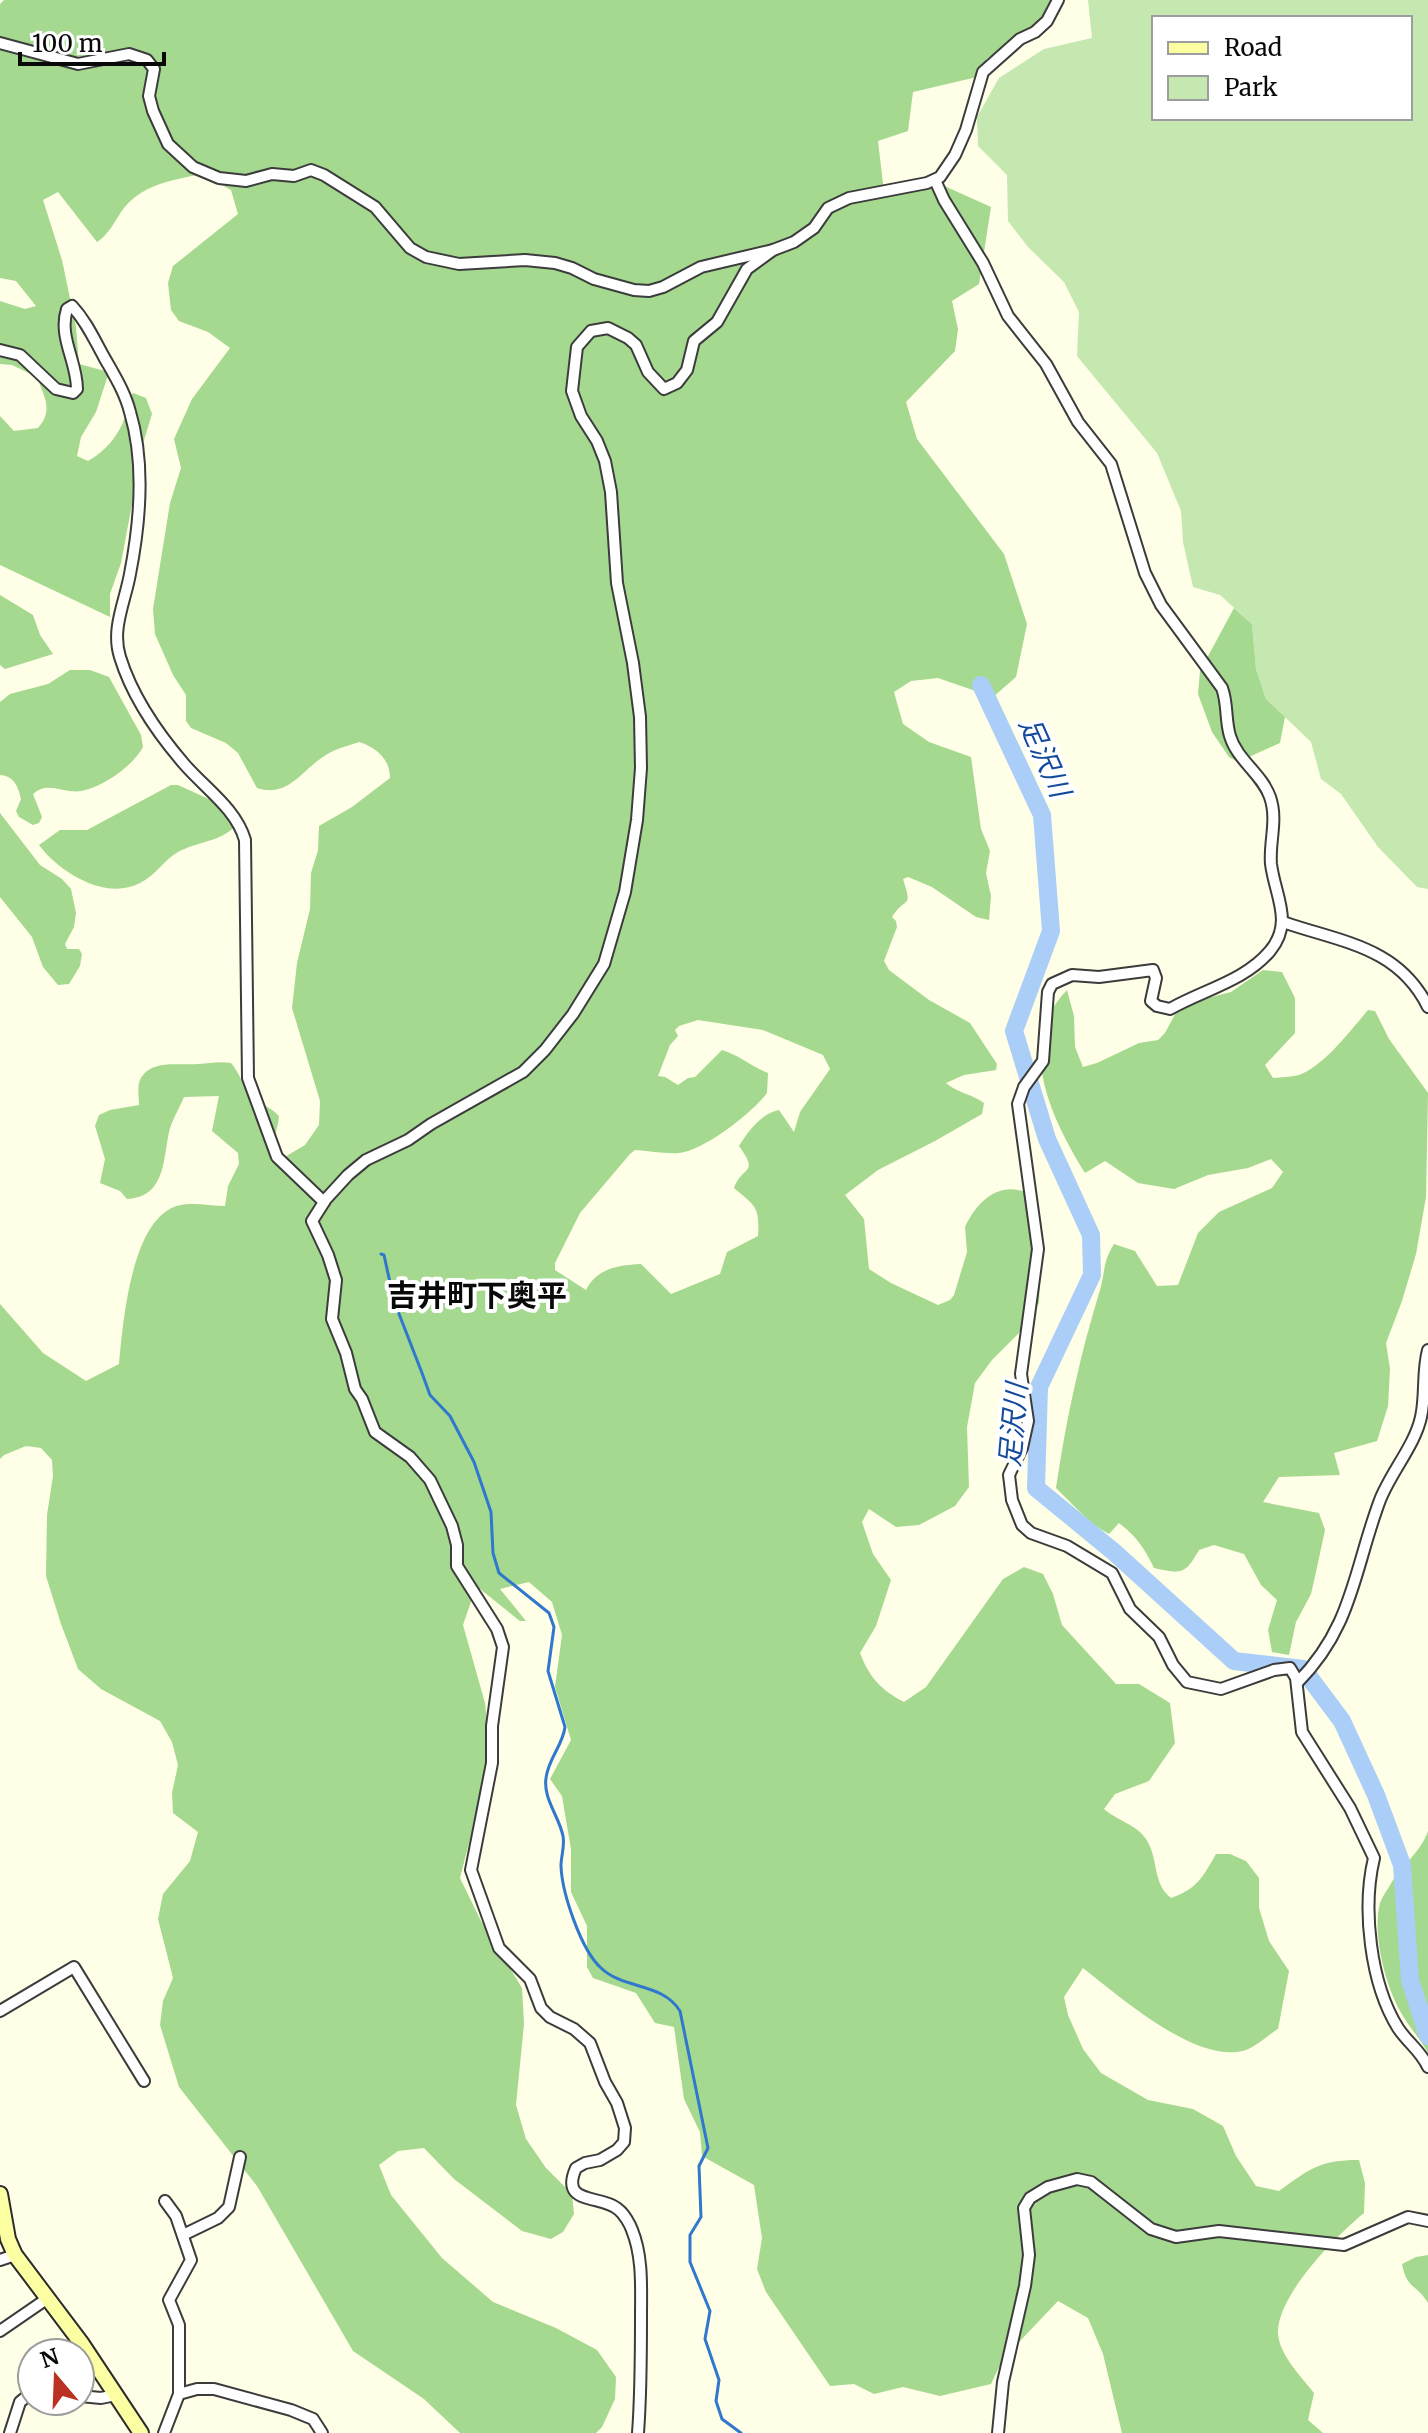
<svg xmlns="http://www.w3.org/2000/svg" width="1428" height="2433" font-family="Merriweather,'Noto Sans JP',serif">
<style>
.green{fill:#c5e8b0;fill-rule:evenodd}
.forest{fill:#a5d98f;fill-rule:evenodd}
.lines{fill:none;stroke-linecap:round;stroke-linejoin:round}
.stream{stroke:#3077ce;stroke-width:3}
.river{stroke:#aacef7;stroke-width:18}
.minor-casing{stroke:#3c3c3c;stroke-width:14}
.secondary-casing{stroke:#2b2b2b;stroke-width:18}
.minor{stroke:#fff;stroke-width:10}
.secondary{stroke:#fbffa1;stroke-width:14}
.labels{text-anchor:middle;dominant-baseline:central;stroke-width:8;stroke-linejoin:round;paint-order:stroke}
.water-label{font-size:28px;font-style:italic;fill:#134a9b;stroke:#fff}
.quarter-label{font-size:30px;font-weight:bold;fill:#090909;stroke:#fff}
</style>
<rect width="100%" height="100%" fill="#fffee6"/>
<path class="green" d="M1088,0H1428V889L1417,887L1378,847L1341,794L1321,779L1311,742L1266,699L1256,669L1252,624L1220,595L1193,587L1183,542L1181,511L1157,453L1077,356L1079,312L1064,282L1028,247L1008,221L1007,175L978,146L977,117L999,78L1044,49L1092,38ZM1154,18H1410V118H1154Z"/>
<g class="forest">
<path d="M4,0H1053L1042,23L1023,40L987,58L977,77L913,92L908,131L878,141L884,192L940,184L991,207L979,284L952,301L958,329L955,351L906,402L917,439L1004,554L1027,624L1016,677L993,697L938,678L911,681L894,692L903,724L929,742L971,757L981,829L990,851L986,873L991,896L989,920L976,917L932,887L908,877L903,879C913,910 906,895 892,917L896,921L897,927L884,961L889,970L929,1000L970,1023L997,1064L996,1070L964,1075L946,1083C957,1093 972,1094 984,1103L982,1114L935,1141L878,1170L845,1195L864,1219L869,1269L891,1283L938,1305L950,1300L954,1295L967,1252L965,1227C977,1202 997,1182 1026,1192L1038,1212L1041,1251L1039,1303L1018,1334L992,1360L975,1383L967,1427L969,1487L955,1506L919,1525L896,1527L869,1509L862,1522L873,1554L891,1580L876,1626L860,1653C869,1677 881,1690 904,1702L926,1687L1003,1579L1024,1567L1043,1574L1053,1594L1062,1625L1116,1684H1139L1170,1703L1175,1743L1149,1781L1115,1794L1104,1809C1118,1821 1137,1825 1146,1839C1159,1859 1152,1883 1171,1898C1197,1889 1203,1877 1216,1854H1230L1246,1861L1259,1878V1908L1269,1941L1289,1971L1278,2029C1268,2035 1257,2046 1246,2050C1198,2066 1119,1996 1083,1968L1064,1997L1068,2015L1083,2049L1101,2073L1148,2100L1193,2109L1223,2126L1236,2156L1256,2186L1279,2191C1310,2169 1319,2160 1359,2160L1365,2183L1364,2213C1337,2235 1276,2296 1278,2334C1280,2356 1301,2376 1314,2393L1308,2420L1323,2433H1122L1103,2354L1088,2318L1058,2301L1003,2359L991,2384L940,2396L903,2387L874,2394L854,2384L830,2386L766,2292L757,2269L762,2238L754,2185L702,2156L700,2132L684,2099L674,2027L655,2023L636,1993L593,1978L587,1967V1926L571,1892V1849L562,1796L550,1779L571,1740L555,1687L562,1635L552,1602L529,1582L500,1589L526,1621H520L480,1589L474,1593L463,1625L485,1703L491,1757L460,1878L481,1921L522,1988L524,2024L516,2105L526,2139L546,2168L572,2194L574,2214L563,2232L551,2239L522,2231L454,2179L424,2148L398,2151L379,2165L391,2195L442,2258L493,2302L556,2328L597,2350L616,2377L615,2399L602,2427L596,2433H460L424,2399L353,2351L257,2186L179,2087L160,2025L163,2001L173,1978L158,1919L163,1894L190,1861L198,1832L173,1813L172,1793L178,1765L172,1742L160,1721L101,1689L78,1669L61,1624L46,1576L47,1515L53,1476L52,1460L41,1448L26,1446L4,1455L0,1459V1304L43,1353L86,1381L119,1364C123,1323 131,1214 181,1205C194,1202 211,1206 225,1206L228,1186L239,1164L238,1153L212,1131L219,1096L184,1097C179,1109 172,1120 169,1132C163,1161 165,1197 127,1199L120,1191L100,1183L105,1159L95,1126L99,1115L110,1110L139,1105C139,1098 137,1086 140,1080C150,1058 181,1066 199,1064C210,1063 219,1061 231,1063C240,1073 243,1087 252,1097C260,1105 268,1105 279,1116C278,1132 269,1146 271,1162L283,1158L305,1145L319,1125L320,1101L292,1008L297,963L310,909L311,873L318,850L319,826L352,807L390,778C390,759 376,747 359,742C347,746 334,749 323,757C301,771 288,798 257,788L238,753L226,743L191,728L186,721V695L173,675L155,634L153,609L170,503L181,468L174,439L192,399L230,348L208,332L179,321L171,310L168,283L173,266L238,214L231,190L201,174C170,181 141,184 121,212C114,223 108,235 97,242L58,192L43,200L62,260L76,327L79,364L109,372L96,412L81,437L77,456L88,461C105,452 119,435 125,417C128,408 126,400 133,393L146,398L152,414L144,440L121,563L110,594V617L0,565V416L14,431L38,428C54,410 44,397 37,377L12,365L0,364V301L25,309L36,306L16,281L0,278V4ZM698,1020L763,1030L823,1055L830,1069L800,1112L794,1132L779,1110C762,1113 748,1131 739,1146C760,1175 742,1165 734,1188C755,1206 760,1206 758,1236L727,1252L720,1274L671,1294L641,1264C619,1265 597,1268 586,1290L555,1270V1263L580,1213L630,1154L635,1150C649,1151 666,1154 679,1153C705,1150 752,1113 767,1093L768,1073C752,1067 739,1055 722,1050L695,1077L688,1078L678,1085L665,1077L658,1076L670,1045L678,1036L675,1030L679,1026Z"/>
<path d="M0,595L33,615L40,635L53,654L5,669L0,665Z"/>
<path d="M1234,608L1252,624L1256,669L1266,699L1285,717L1280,743L1238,762L1229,757L1212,732L1198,694L1200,671Z"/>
<path d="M70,670H90L109,677L141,735L143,747C133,766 103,787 81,791C64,794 48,780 33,794L42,817L39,823L33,825L19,817L16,811L21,799C18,786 14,776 0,775V702L10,694L48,684Z"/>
<path d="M171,785H178L235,811L238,823C223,842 198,841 178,852C164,860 156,875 140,883C106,901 60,873 39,845L60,830H87Z"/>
<path d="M0,813L40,865L62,879L71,889L76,913L74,927L65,944L67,949H79L82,954L80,966L69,984L58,985L43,967L32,937L0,897Z"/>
<path d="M1263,970L1282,972L1295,998V1033L1265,1065L1273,1078C1281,1077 1291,1077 1299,1075C1324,1066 1351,1030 1368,1010L1375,1011L1389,1039L1428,1093L1426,1197L1416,1254L1402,1301L1386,1343L1390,1369L1388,1406L1377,1441L1334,1453L1340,1475L1279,1477L1263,1502L1319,1513L1325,1530L1316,1572L1311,1594L1296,1622L1289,1655L1272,1652L1268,1630L1277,1600L1261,1585L1244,1554L1214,1545L1199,1550C1185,1575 1181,1574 1154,1568C1145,1549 1136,1536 1119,1523L1109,1534L1092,1524L1056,1488C1066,1420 1080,1355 1100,1290C1106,1269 1102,1264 1114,1244L1135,1251L1157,1286L1178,1285L1198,1233L1219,1212L1272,1188L1283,1172L1271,1159L1248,1168L1208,1175L1174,1189L1138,1183L1105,1161L1085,1173C1052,1119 1014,1044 1067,990L1074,1016L1075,1047L1083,1067L1097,1063L1139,1043L1158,1040L1165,1033L1180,1005L1231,992Z"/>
<path d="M1428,1831V2053C1420,2038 1408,2026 1400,2011C1385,1984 1372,1933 1380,1903C1382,1898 1386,1891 1389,1887C1400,1866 1420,1854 1428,1831Z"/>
<path d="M1428,2255V2303C1417,2284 1407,2290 1402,2264L1416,2257Z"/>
</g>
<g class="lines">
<path class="stream" d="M381,1254L384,1255L394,1301L422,1373L430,1395L450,1416L474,1462L491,1512L493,1553L499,1573L549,1613L554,1627L548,1671L565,1727C563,1745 548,1759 546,1778C543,1799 559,1816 563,1836C565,1846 561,1856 561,1866C562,1893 581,1950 601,1968C624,1990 662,1982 680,2011L708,2148L699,2166L701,2217L690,2235V2262L710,2311L705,2339L719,2380L716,2401L722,2419L741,2433"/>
<path class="river" d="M981,685L1042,815L1051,931L1014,1031L1047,1139L1091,1235L1092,1275L1039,1387L1036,1488L1114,1552L1234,1661L1303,1669L1342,1721L1376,1795L1402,1865L1410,1980L1428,2036"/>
<g class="minor-casing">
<g id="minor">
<path d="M0,43L78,64L129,54L147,60L154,69L149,96L153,111L168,144L193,167L219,178L246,181L272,174L294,176L311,170L324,175L375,207L410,248L426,257L459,264L525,260L555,263L572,268L594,279L634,290L649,291L663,287L701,267L773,250L794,242L814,228L828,208L849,198L927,183L940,177L955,155L966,130L983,72L1020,39L1035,32L1047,21L1058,0"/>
<path d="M935,180L944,200L983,263L1008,316L1046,364L1078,422L1111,464L1145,573L1161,605L1222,688C1228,704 1225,720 1230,736C1237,760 1262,774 1270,797C1278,820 1269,842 1271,864C1275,896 1294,922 1270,951C1245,981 1203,990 1170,1009L1157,1006L1151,1001L1156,978L1153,970L1099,977L1072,975L1052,984L1048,992L1043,1061L1024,1087L1018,1104L1038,1249L1021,1374L1028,1421L1022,1448L1009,1475L1012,1500L1022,1525L1031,1533L1067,1546L1112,1573L1130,1609L1159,1637L1173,1665L1187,1682L1221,1689L1274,1670L1290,1668L1296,1678L1302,1732L1350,1808L1374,1858C1362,1908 1370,1983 1398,2028C1407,2042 1421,2051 1428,2067"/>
<path d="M0,350L20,355L56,389L73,393L77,389C77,361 58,337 67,309L72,306C86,321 94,339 104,357C114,375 125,392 130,412C145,462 140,523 130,574C125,602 111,629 120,657C132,696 159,735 185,765C206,789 236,809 245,840L248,1078L277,1157L324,1202"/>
<path d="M1283,922C1340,942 1398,946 1428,1007"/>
<path d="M1297,1683C1353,1627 1354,1569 1380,1500C1391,1472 1415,1445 1421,1417C1426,1395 1422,1372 1428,1350"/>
<path d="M0,2011L74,1967L144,2081"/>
<path d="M183,2235L218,2218L229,2207L240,2157"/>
<path d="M0,2260L15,2255"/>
<path d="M0,2331L48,2298"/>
<path d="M179,2394L197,2389H214L291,2410L313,2419L322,2433"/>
<path d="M80,2396L101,2398L116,2395"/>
<path d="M10,2433L20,2402L32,2392"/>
<path d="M164,2433L179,2394V2325L169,2300L191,2260L176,2216L165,2201"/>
<path d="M638,2433C641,2394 641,2355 641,2316C641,2288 643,2257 632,2230C630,2224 624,2214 619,2210C602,2194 559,2206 576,2168L585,2163L600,2160L617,2150L624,2142L625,2128L617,2103L605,2082L590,2043L574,2029L550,2017L541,2008L530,1979L499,1948L471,1870L492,1763V1726L503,1647L497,1629L457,1566V1545L452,1526L430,1480L410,1457L375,1432L362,1399L355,1389L346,1353L332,1319L336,1280L328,1255L312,1221L326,1199L348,1175L366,1160L408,1140L431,1124L523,1072L545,1050L573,1014L604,964L625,892L637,820L641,768L640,717L633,663L617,583L611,492L605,461L597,441L581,416L572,391L577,347L591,331L608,328L628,338L636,345L648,372L664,389L677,383L687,370L694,341L717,322L747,269L773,250"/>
<path d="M998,2433L1003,2382L1025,2286L1029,2255L1024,2208L1030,2198L1048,2187L1077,2179L1091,2182L1151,2229L1176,2237L1219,2231L1344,2245L1408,2217L1428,2221"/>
</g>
</g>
<g class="secondary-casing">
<path id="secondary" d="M0,2194L8,2239L15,2255L82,2344L141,2433"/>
</g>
<use href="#minor" class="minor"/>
<use href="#secondary" class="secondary"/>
</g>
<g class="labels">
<g class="water-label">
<text transform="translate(1045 757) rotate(66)">足沢川</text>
<text transform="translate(1013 1425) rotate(-85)">足沢川</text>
</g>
<g class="quarter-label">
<text x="477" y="1295">吉井町下奥平</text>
</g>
</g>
<rect x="1152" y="16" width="260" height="104" fill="#ffffff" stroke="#9d9d9d" stroke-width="2"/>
<rect x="1168" y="42" width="40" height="12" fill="#fbffa1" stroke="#9d9d9d" stroke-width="2"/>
<text x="1224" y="56" font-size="24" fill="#090909">Road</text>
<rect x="1168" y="76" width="40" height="24" fill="#c5e8b0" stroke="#9d9d9d" stroke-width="2"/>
<text x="1224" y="96" font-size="24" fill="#090909">Park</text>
<g transform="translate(56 2377) rotate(341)"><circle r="38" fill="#ffffff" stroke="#9d9d9d" stroke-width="2"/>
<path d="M0-6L14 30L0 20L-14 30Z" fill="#ba3221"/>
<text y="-12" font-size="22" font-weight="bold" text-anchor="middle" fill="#090909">N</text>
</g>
<path d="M20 52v12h144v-12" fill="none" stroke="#090909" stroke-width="4"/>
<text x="32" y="52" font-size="24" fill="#090909" stroke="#ffffff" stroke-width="6" paint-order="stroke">100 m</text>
</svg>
